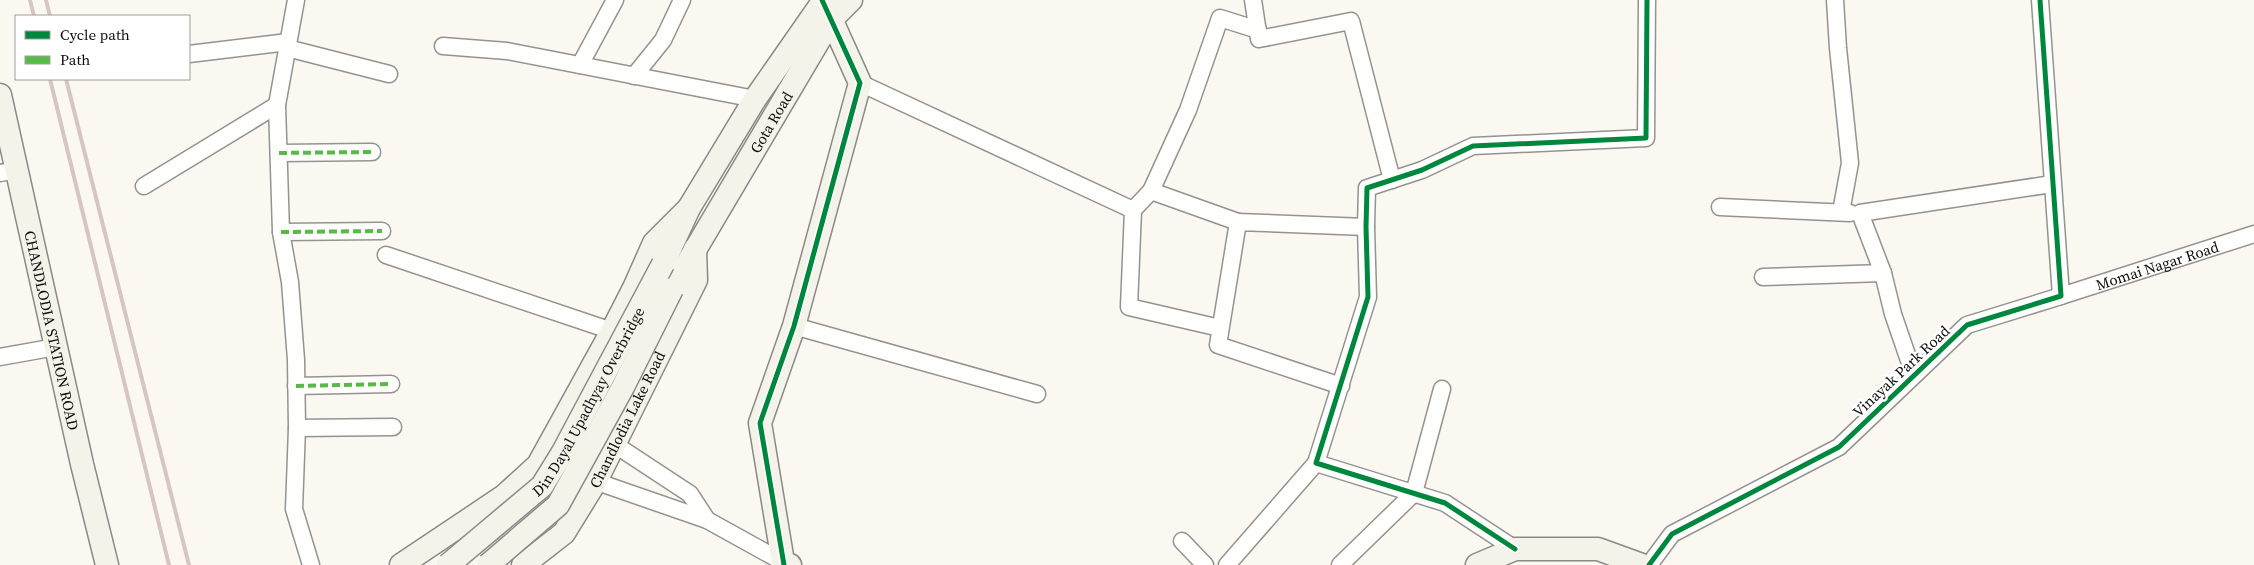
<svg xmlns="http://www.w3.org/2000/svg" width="2254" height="565" font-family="'Source Serif 4',serif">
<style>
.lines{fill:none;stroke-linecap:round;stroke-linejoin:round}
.street-casing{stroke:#949390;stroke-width:19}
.secondary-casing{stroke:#8a8986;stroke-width:25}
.street{stroke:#fefefd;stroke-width:16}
.secondary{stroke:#f4f3e9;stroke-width:22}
.rail{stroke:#d5c6c5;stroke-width:4}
.secondary-bridge-casing{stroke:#8a8986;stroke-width:25;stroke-linecap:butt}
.secondary-bridge{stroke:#f4f3e9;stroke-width:22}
.quiet{stroke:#58b947;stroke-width:4;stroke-dasharray:8 4;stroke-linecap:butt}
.cycleway-casing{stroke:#fff;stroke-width:8}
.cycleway{stroke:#00873e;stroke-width:5}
.labels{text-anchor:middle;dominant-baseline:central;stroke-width:5;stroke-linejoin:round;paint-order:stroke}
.street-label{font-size:15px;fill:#0d0d0d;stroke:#fff}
</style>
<rect width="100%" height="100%" fill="#faf8f1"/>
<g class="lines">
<g class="street-casing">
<g id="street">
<path d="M296,0L277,105L281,232L290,282L296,360L297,428L294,509L311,565"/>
<path d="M1253,0L1259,39L1351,21L1392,180"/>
<path d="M1835,0L1838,48L1850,163L1841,212"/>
<path d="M443,46L507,51L755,99"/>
<path d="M287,48L389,74"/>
<path d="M189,54L288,42"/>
<path d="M580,65L615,0"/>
<path d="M634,76L663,40L682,0"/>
<path d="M860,83L1133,210L1151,191L1238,222"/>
<path d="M279,153L372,152"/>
<path d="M0,173L17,170"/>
<path d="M144,186L277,105"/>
<path d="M1151,191L1188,110L1220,18L1258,30"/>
<path d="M1720,207L1850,213"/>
<path d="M1133,210L1129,307L1220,328"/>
<path d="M281,232L382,231"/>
<path d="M386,255L612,331"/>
<path d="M1763,277L1883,273"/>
<path id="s1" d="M2061,296L2254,234"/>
<path d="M794,326L1037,394"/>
<path d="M0,357L56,347"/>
<path d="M1914,375L1893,314L1883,273L1860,213L2052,184"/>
<path d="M296,386L391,384"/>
<path d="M1341,386L1218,345L1238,222L1366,227"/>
<path d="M297,428L393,427"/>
<path d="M614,444L690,494L707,520"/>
<path d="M586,478L707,520L783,562L784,565"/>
<path d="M1182,541L1205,565"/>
<path d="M1515,549L1445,503L1316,463L1368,297L1366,227L1367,188L1422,170L1473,146L1646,138L1647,0"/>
<path d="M1227,565L1316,463"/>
<path d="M1340,565L1414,493L1442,389"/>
<path d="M1649,565L1672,534L1839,447L1967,325L2061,296L2040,0"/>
</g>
</g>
<g class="secondary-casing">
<g id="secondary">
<path id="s2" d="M0,95L82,464L107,565"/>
<path d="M663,264L689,208L755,99L824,0"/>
<path id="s3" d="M672,289L831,20L851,0"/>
<path d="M401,565L504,496L538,465L612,331L634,288L654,243L689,208"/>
<path id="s4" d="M523,565L564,533L596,481L696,280L695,249"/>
<path d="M790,565L783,562L760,423L794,326L860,83L823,1"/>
<path d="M1477,565L1515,549H1598L1642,565"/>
</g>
</g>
<use href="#street" class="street"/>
<use href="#secondary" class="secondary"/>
<g class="rail">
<path d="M30,0L34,16"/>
<path d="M46,0L50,16"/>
<path d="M50,79L169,565"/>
<path d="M66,79L189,565"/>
</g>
<g class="secondary-bridge-casing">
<g id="secondary-bridge">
<path id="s5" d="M448,565L542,486L563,452L663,264"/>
<path d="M488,565L558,505L623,387L672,289"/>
</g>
</g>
<use href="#secondary-bridge" class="secondary-bridge"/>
<g class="quiet">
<path d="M279,153L372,152"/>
<path d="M281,232L382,231"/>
<path d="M296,386L391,384"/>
</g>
<g class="cycleway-casing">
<g id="cycleway">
<path d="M1515,549L1445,503L1316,463L1368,297L1366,227L1367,188L1422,170L1473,146L1646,138L1647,0"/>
<path d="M784,565L760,423L794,326L860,83L822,0"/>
<path d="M1649,565L1672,534L1839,447L1967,325L2061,296L2040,0"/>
</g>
</g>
<use href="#cycleway" class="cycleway"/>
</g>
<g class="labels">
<g class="street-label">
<text stroke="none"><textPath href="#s3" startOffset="194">Gota Road</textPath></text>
<text stroke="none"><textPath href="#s1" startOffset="101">Momai Nagar Road</textPath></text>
<text stroke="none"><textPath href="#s2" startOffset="241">CHANDLODIA STATION ROAD</textPath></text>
<text transform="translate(1901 371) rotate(-43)">Vinayak Park Road</text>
<text stroke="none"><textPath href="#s5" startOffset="219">Din Dayal Upadhyay Overbridge</textPath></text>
<text stroke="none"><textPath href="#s4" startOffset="182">Chandlodia Lake Road</textPath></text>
</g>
</g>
<rect x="15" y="15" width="175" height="65" fill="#ffffff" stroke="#9e9e9e"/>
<rect x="25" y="31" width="25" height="8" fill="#00873e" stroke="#9e9e9e"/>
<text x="60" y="40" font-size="15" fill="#0d0d0d">Cycle path</text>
<rect x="25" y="56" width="25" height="8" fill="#58b947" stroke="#9e9e9e"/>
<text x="60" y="65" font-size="15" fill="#0d0d0d">Path</text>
</svg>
